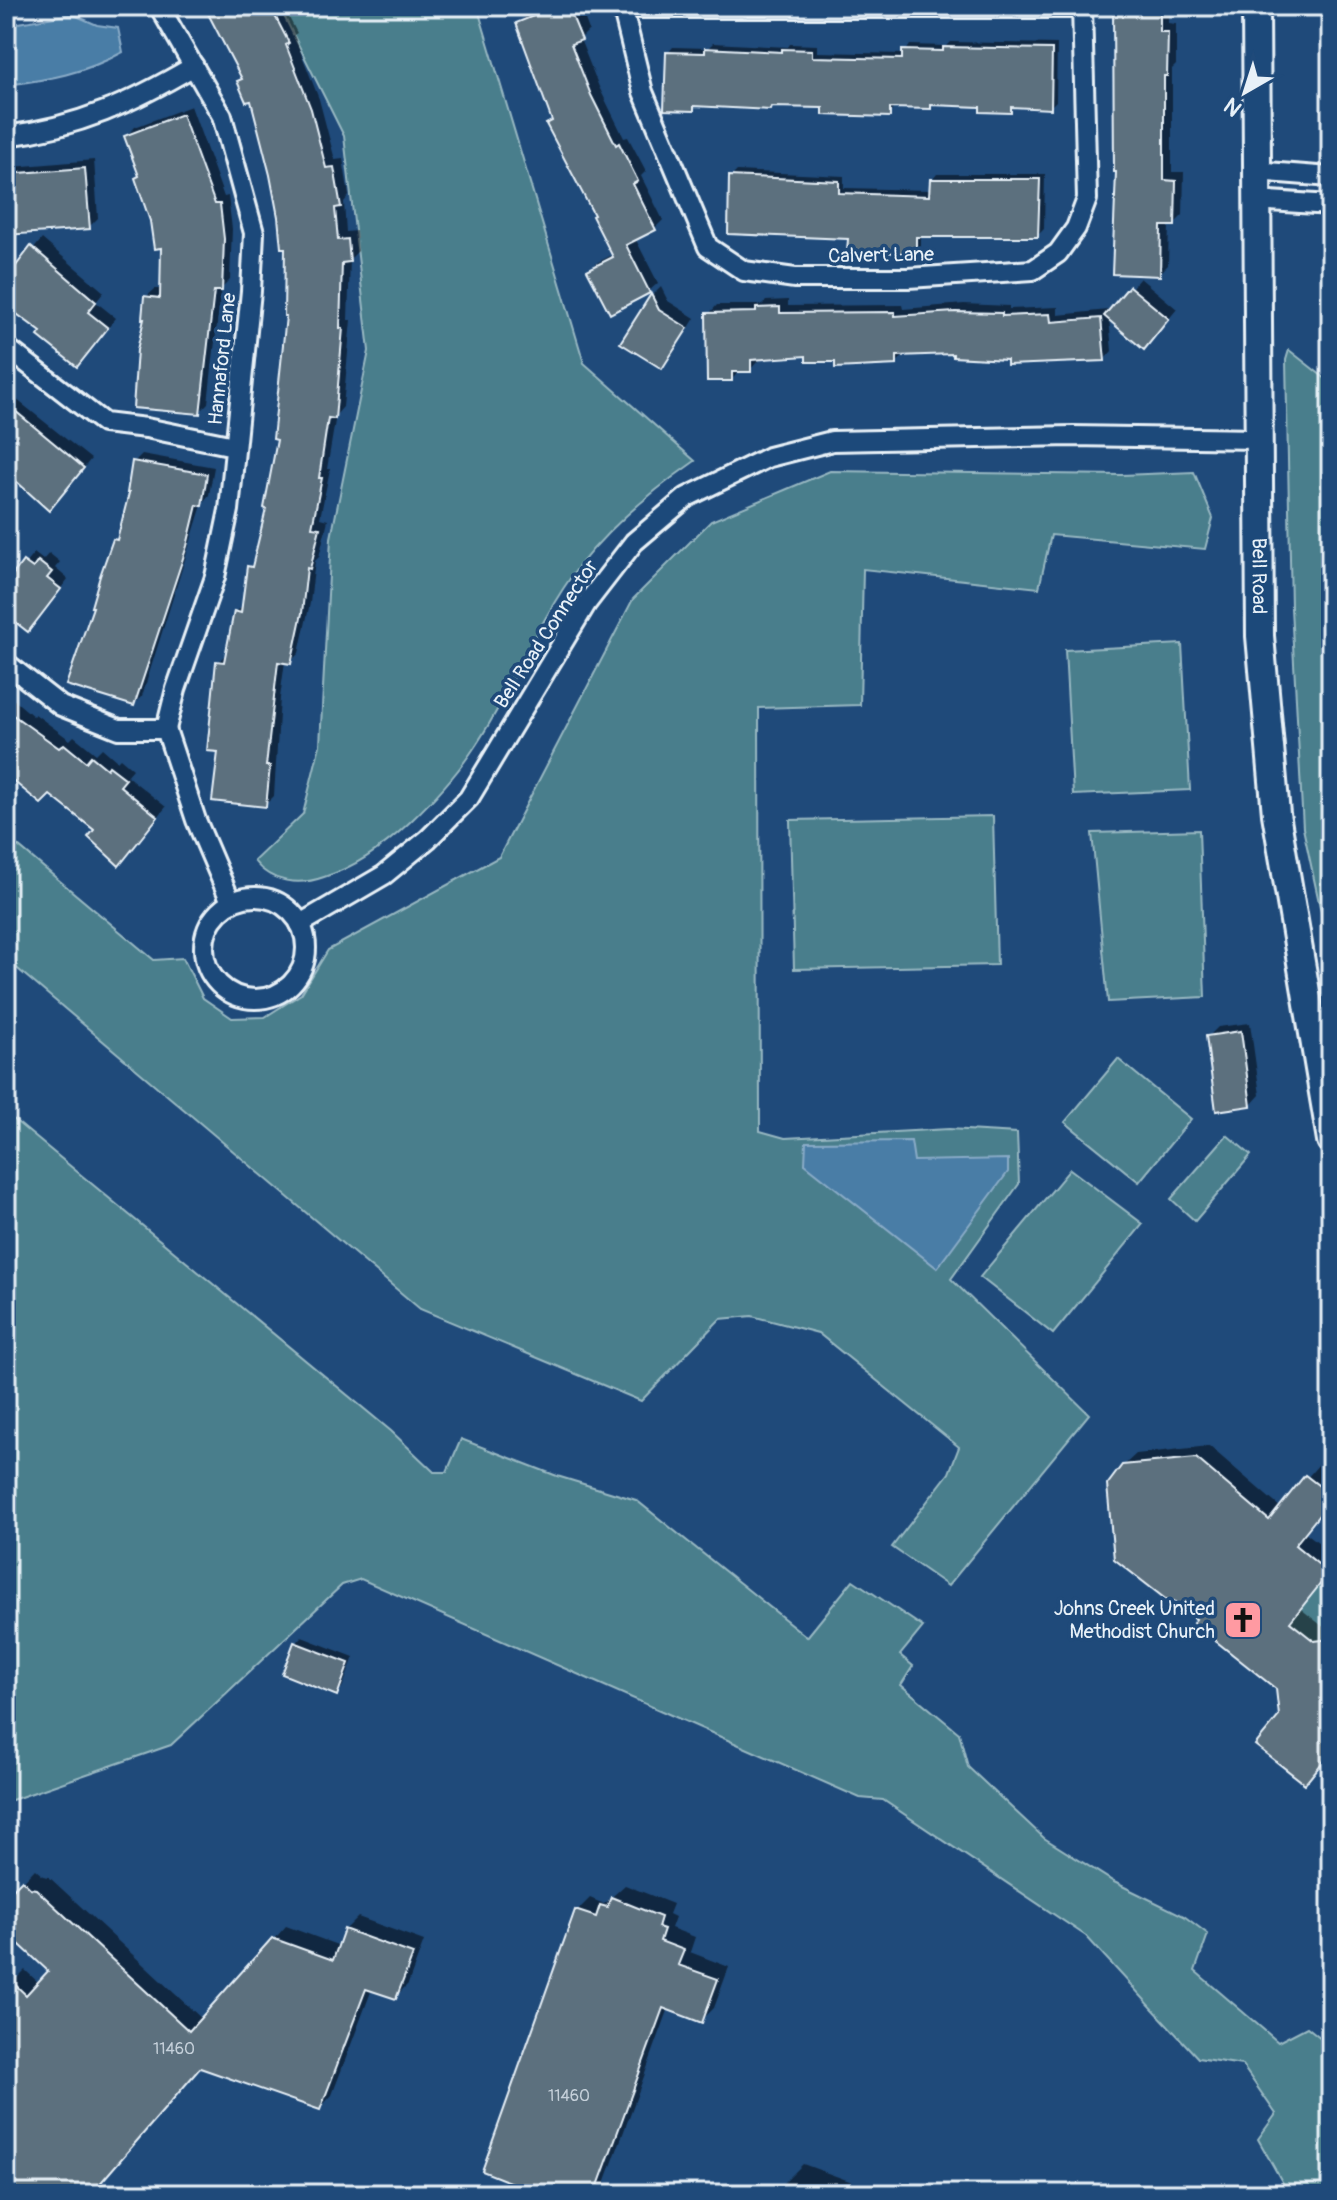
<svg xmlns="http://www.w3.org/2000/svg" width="1337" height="2200" font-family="Pangolin,sans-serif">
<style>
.green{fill:#497e8c;stroke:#98b8c2;stroke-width:2}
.water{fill:#497da6;stroke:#89abc7;stroke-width:2}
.shadow{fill:#0007}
.building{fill:#5c6f7e;stroke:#e8f1f8;stroke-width:2}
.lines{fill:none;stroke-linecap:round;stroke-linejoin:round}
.street-casing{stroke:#e8f1f8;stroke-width:24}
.secondary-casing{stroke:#e8f1f8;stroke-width:32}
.street{stroke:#1f4a7a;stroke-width:18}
.secondary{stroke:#1f4a7a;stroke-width:26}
.labels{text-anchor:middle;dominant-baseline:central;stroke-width:7;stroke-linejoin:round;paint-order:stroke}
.number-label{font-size:16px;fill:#c5d0da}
.street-label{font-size:20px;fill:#e8f1f8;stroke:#1f4a7a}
.poi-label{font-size:20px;fill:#e8f1f8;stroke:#1f4a7a;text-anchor:end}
</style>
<rect width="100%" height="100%" fill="#1f4a7a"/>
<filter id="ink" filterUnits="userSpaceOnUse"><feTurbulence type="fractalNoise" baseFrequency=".0125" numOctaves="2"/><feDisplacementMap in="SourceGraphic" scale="16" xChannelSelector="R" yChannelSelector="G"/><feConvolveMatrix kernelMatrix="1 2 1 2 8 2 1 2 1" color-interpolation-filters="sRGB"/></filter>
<g filter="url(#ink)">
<g class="green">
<path d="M279,6H477L584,363L695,461C652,491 612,524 579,566C535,624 511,695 470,754C452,780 432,801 410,822C386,845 356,867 324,877C299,886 271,883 254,861L303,814L320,745L331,538L369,351L344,136Z"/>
<path d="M1289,350L1331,383V958L1303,828L1291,608L1286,360Z"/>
<path d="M830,471L1122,475L1194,472L1213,518L1205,549L1051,535L1039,588L863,569L860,705L759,708L760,1131L785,1138L949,1129L1017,1133L1019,1184L951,1279L1089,1414L948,1586L892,1547L949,1473L959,1447L818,1333L752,1316L720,1319L641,1401L420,1309L6,959V836L154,960L183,958L203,998L232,1018L265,1017L301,994L328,950L499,857L633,599L711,521Z"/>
<path d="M1182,644L1190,790L1073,795L1065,650Z"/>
<path d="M993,816L997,965L794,969L790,820Z"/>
<path d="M1199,830L1205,997L1108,1002L1092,833Z"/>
<path d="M1118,1059L1191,1119L1139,1182L1065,1122Z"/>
<path d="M6,1113L391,1431L434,1472H447L461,1439L557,1476L636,1500L807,1637L853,1580L923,1627L900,1655L913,1666L901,1685L959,1733L968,1767L1044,1838L1114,1882L1184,1916L1208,1934L1195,1971L1278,2042L1307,2027L1331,2046V2194H1289L1258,2139L1276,2114L1242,2065L1198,2058L1086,1936L883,1800L860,1798L361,1579L342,1585L171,1745L6,1802Z"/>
<path d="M1227,1135L1251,1155L1195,1221L1171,1199Z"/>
<path d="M1070,1169L1143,1224L1053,1334L980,1277Z"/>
<path d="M1331,1570V1639L1314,1641L1290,1622Z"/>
</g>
<g class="water">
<path d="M72,14L97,25L118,28L123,52C85,73 48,80 6,85V25Z"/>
<path d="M911,1141L914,1161L1008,1159V1172L937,1268L805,1164L806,1142Z"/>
</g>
<g class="shadow">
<path d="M207,6H283L297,33L294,35L319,99L335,160L343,159L349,196L344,202L346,232L356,231L358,251L350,259L348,320H351L343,407L336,415L327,469H330L320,518L328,520L319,557L315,561L310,603L299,653L290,662L285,661L280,698L274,796L265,805L220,751L218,662L228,652L236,612L245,604L249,567L256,560L269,507L279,438L288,314L287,246L252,98L240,81L243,77Z"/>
<path d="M525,6H580L589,30L580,39L599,87L624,138L628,137L646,171L641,176L663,220L655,228L635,238L658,283L649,291L610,311L590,270L598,262L614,254L548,124L554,119L519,23L526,16Z"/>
<path d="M1116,6H1168V23L1176,24V65L1172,69V172H1184L1183,215L1174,224H1169L1168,265L1159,274L1117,230Z"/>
<path d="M951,42L1057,44L1056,101L1050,107L1016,106L1010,111L982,105L934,103L930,107L895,106L889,115L825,107L698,104L693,109L668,53L673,47L708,48L713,43L788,47L790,44L817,45V52L904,54L910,45L947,46Z"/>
<path d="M191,106L224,197L228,196L232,229L230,280L221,289L208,403L199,412L146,318V297L155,289H163V246L126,136L135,127Z"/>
<path d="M94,160L98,218L89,227L6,234V172L12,167Z"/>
<path d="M737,171L844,176V188L931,190L932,180L937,174H1045L1044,229L1038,235H921V246L915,251L850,237L731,177Z"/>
<path d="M42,239L104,292L96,302L116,318L86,355L44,332L6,303V282Z"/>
<path d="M1140,278L1177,309L1153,338L1109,318L1112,351L1104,360L1009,358L955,352L906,354L896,363L837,360L808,354L758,357V361L750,370L740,371L732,379L709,314L717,305H762L766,301L788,300V306L902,305L903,309L964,304L1009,306V309L1058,307V315L1108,310L1109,313Z"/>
<path d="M661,287L668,301L695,318L671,357L662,366L623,342L653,295Z"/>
<path d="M6,391L91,459L57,500L6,471Z"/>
<path d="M142,454L214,467L209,495L203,502L142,696L134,704L115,540L120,534L131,491L134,462Z"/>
<path d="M34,553L43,560L49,553L60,562L55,568L68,579L37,620L6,613V587Z"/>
<path d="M6,693L33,716L35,714L70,740L74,736L96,754L102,748L117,761L120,758L133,769L127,776L166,807L128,854L50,792L6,774Z"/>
<path d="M1250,1023L1260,1095L1251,1105L1208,1037L1218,1027Z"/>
<path d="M1209,1446L1281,1508L1319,1464L1331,1474V1500L1305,1532L1331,1552V1571L1301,1609L1326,1629H1331V1753L1281,1716L1278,1688L1199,1618L1123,1466L1136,1454Z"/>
<path d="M302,1637L354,1657L342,1688L336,1693L284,1673L296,1643Z"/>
<path d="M35,1869L43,1876L49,1877L202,2019L286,1926L340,1946L345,1930L358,1917L424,1941L408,1984L395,1997L372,1989L332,2095L320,2108L201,2066L90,2194H6V1989L25,1970L40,1984L51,1971L6,1929V1899Z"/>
<path d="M625,1885L673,1904L669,1914L675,1917L671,1928L695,1937L690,1952L729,1967L714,2008L702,2020L669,2008L601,2194H525L577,1911L590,1898L604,1904Z"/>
<path d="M803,2164L885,2194H780L784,2183Z"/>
</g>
<g class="building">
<path d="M204,6H270L289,43L286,45L311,109L326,168L334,167L341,207L335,208L338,240L348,239L350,262L342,263L340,328H343L335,419L328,418L319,478H322L312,527L320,528L310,569L307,568L302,613L291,664L278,662L266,766H270L266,807L212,801L218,752L207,751L216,661L224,662L234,611L241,613L247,566L252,567L266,509L264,508L277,440L273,439L286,316H284L285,248H281L278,217L270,175L251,101L246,102L237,81L242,79Z"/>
<path d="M558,6H568L582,40L571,44L591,95L616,145L619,143L638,181L633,184L656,230L626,245L650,293L610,314L587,270L613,257L592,216L594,215L546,124L552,121L516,23Z"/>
<path d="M1113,6H1160V32H1168L1167,76H1164V180L1176,181L1175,226H1161L1160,276L1112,274L1116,172H1114Z"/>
<path d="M943,47L1052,49L1051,109L1011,107V113L980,112V107L931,105V109L890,108V117L823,115V108L771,107L770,110L694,106V111L664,110L666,52L705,53V48L782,52V49L812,50V57L902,59V50L943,51Z"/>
<path d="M182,114L215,204H220L224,239L222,291H214L200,414L133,408L137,350L144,319H142L144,296L160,298L161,248L154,249L150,221L135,178L139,176L124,136Z"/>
<path d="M85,168L90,229L6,235V174Z"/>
<path d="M729,176L839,181V193L929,196L930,179H1040L1038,237H916V253L847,252L848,239L728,234Z"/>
<path d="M31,246L96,302L88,312L108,328L77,367L38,336L41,332L6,306V279Z"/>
<path d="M1129,286L1169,319L1144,350L1104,316Z"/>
<path d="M651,294L659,310L688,328L662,369L620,343Z"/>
<path d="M780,307V313L895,312V316L955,312L1002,313V316L1050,314L1051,322L1101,318L1105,361L1007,365V360L953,357V354L897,356V365L835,368V362H806V356L751,360V372H732V381H707L706,313L756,312V308Z"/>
<path d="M14,410L84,468L49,511L6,472V420Z"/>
<path d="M132,461L207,474L202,506L197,505L187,546L134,706L66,685L93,607H91L100,576L113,539L117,540L129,493H127Z"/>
<path d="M23,561L33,568L38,561L52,572L47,578L61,589L28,632L6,615V584Z"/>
<path d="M6,710L59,748L64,744L86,762L91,756L107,769L109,766L126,779L120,786L158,817L119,866L88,837L94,830L50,795L41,804L6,775Z"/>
<path d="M1241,1031L1251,1106L1216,1111L1206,1036Z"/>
<path d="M1196,1458L1269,1520L1305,1475L1331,1495V1500L1295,1545L1329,1573L1290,1622L1314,1641L1331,1639V1752L1305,1784L1255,1745L1279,1716L1276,1689L1193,1623L1196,1619L1173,1601H1168L1114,1559L1107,1485L1122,1465Z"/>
<path d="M294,1642L349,1663L337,1696L282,1674Z"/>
<path d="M22,1880L30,1888L36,1889L189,2031L272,1938L333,1960L344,1929L413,1954L396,1999L366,1989L320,2110L200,2068L91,2194H6V1976L26,1995L48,1971L6,1932V1896Z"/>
<path d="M611,1897L661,1917L658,1927L664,1929L660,1941L684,1950L678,1965L718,1979L702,2023L663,2008L595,2194H523L525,2188L482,2171L575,1910L596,1917L600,1905L607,1907Z"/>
</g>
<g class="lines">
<g class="street-casing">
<g id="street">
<path d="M159,6L222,116L254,233L251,291L229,510L215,577L176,689L166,729"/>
<path d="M622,6L643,92L708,247L744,271L795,278H908L1033,270L1058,253L1076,228L1087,199L1082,6"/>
<path d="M622,8H1081"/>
<path d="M6,136C79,127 131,103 194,66"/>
<path d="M1255,171L1331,177"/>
<path d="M1255,200L1331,205"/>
<path d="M6,347L104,423L146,428L234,446"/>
<path d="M6,663L61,706L119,729H166"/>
<path d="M166,729L196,820L231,902"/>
<circle cx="255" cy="948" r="51"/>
<path d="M300,924L384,875L428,839L469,798L586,604L634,542L687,497L769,457L832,441L1073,436L1257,439"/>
</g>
</g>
<g class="secondary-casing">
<g id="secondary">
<path id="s1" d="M1256,6L1260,636L1276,814L1331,1140"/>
</g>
</g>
<use href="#street" class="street"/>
<use href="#secondary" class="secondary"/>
</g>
</g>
<defs>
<g id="church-square" transform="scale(2)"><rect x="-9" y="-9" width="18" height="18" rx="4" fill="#ff9aa2" stroke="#1f4a7a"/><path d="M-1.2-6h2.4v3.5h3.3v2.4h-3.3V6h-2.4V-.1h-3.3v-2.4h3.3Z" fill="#111"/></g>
</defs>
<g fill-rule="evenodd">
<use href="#church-square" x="1243" y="1620"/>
</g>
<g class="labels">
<g class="number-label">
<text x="174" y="2049">11460</text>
<text x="569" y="2096">11460</text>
</g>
<g class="street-label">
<text transform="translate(881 255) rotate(-1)">Calvert Lane</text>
<text transform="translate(222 359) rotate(-84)">Hannaford Lane</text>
<text stroke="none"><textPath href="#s1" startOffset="570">Bell Road</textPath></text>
<text transform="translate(546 634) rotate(-57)">Bell Road Connector</text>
</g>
<g class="poi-label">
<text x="1215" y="1608">Johns Creek United<tspan x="1215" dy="23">Methodist Church</tspan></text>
</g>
</g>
<rect width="1337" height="2200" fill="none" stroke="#1f4a7a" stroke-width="32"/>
<rect x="16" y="16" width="1305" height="2168" fill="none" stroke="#e8f1f8" stroke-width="3" filter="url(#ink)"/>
<g transform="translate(1245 92) rotate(219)" stroke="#1f4a7a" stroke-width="6" paint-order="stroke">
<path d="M0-6L14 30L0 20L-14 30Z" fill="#e8f1f8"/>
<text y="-12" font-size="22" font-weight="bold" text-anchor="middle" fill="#e8f1f8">N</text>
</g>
</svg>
